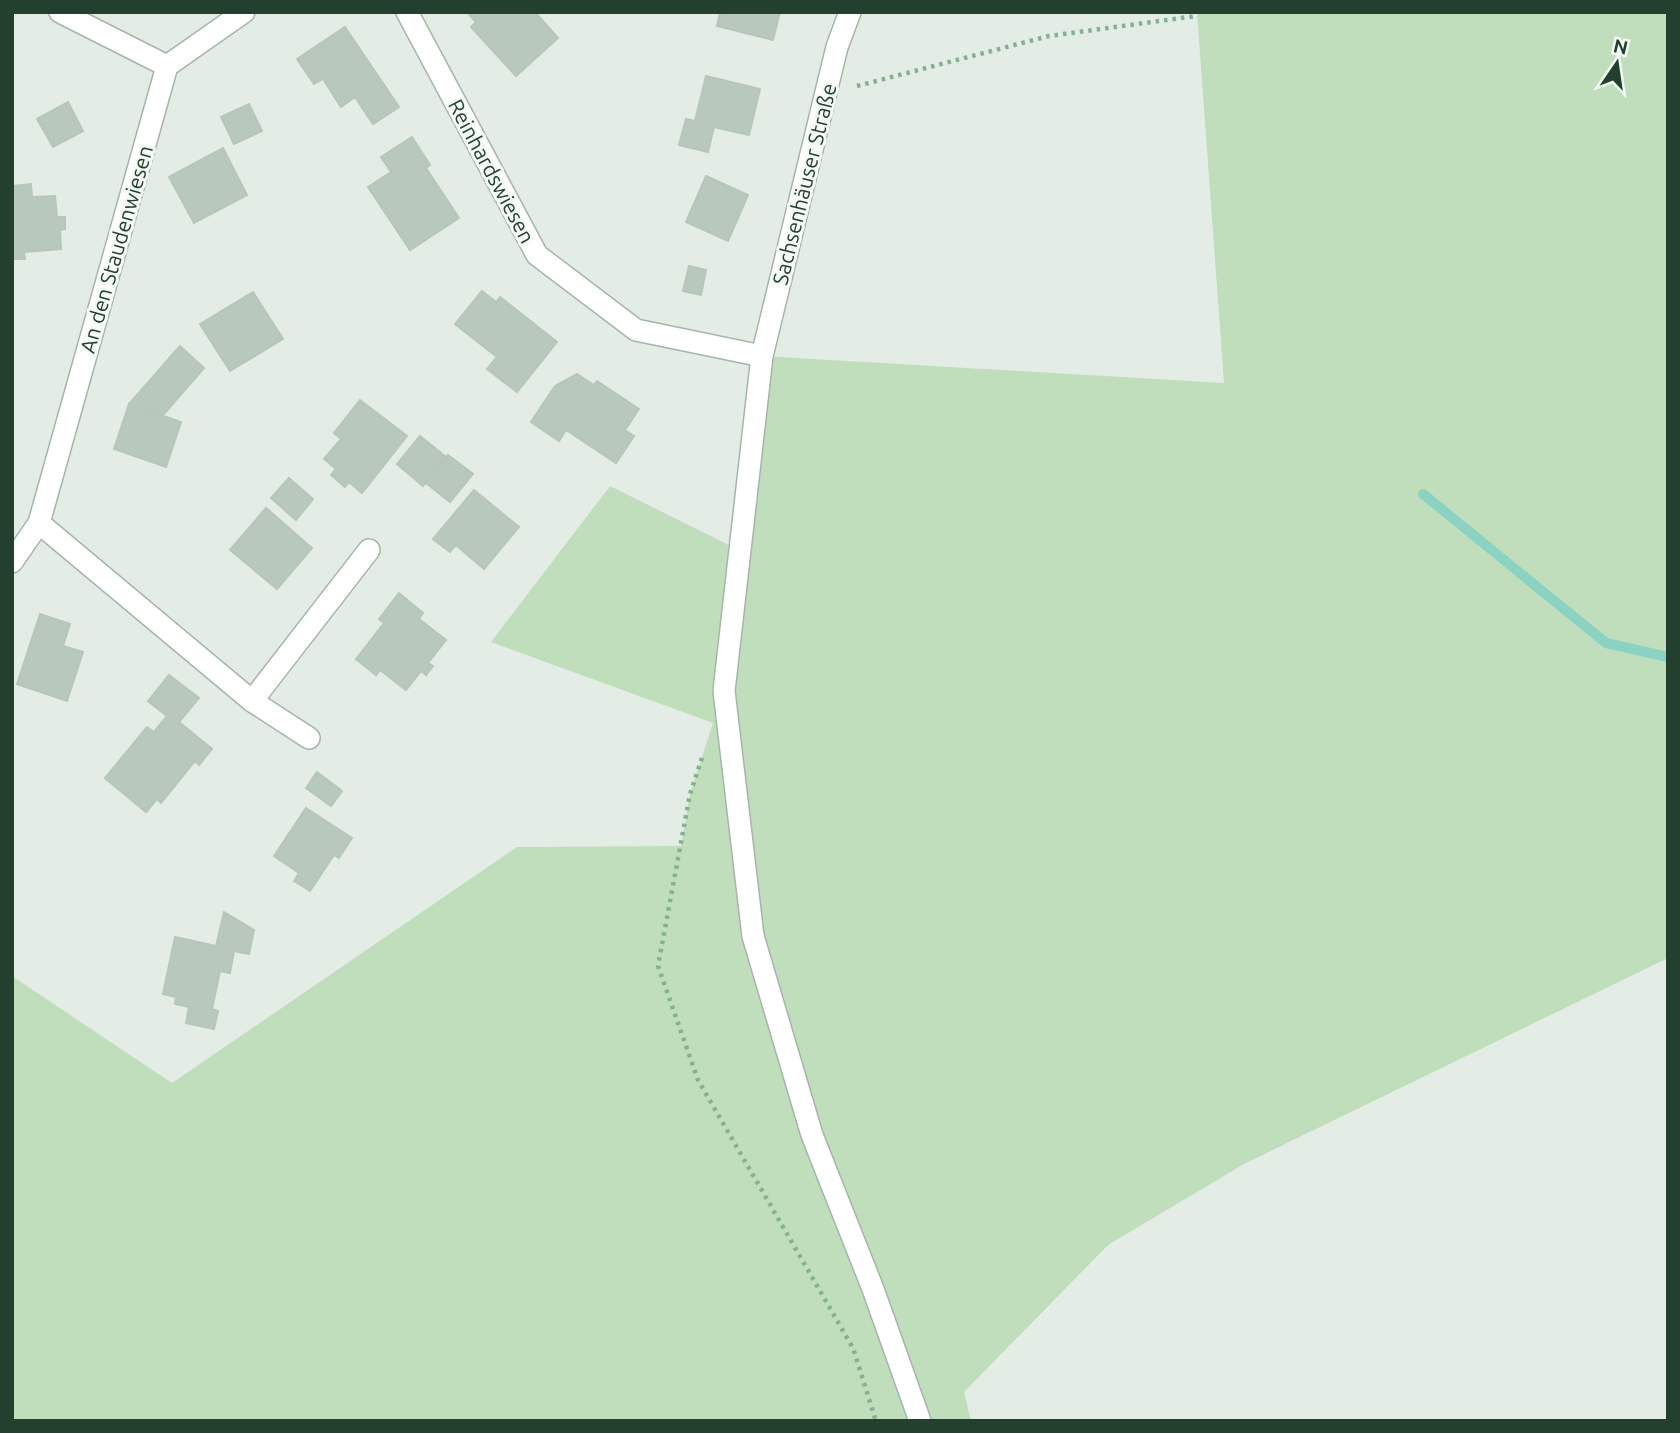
<svg xmlns="http://www.w3.org/2000/svg" width="1680" height="1433" font-family="Ubuntu,sans-serif">
<style>
.green{fill:#c0debc}
.lines{fill:none;stroke-linecap:round;stroke-linejoin:round}
.stream{stroke:#8bd2c3;stroke-width:10}
.building{fill:#b9c8bd;stroke:#b6c7b9;stroke-width:2}
.minor-casing{stroke:#a6b5aa;stroke-width:24}
.tertiary-casing{stroke:#a6b5aa;stroke-width:24}
.path{stroke:#84b192;stroke-width:4.5;stroke-dasharray:3.5 5;stroke-linecap:butt}
.minor{stroke:#fff;stroke-width:21}
.tertiary{stroke:#fff;stroke-width:21}
.labels{text-anchor:middle;dominant-baseline:central;stroke-width:6;stroke-linejoin:round;paint-order:stroke}
.street-label{font-size:21px;fill:#233f2d;stroke:#f4faf5}
</style>
<rect width="100%" height="100%" fill="#e3ede5"/>
<path class="green" d="M1197,12H1668V958L1244,1164L1108,1245L964,1392L971,1421H12V976L172,1083L517,847L681,846L690,794L713,723L491,642L610,486L739,550L762,356L1224,383Z"/>
<g class="lines">
<path class="stream" d="M1423,494L1606,643L1668,657"/>
</g>
<g class="building">
<path d="M467,12H535L558,38L516,76L471,27L476,22Z"/>
<path d="M720,12H780L773,40L717,26Z"/>
<path d="M345,27L399,107L373,124L355,97L341,107L323,79L314,84L297,59Z"/>
<path d="M706,76L760,89L749,135L714,127L708,152L679,145L686,119L695,121Z"/>
<path d="M68,102L83,131L53,147L37,119Z"/>
<path d="M249,104L262,131L234,144L221,117Z"/>
<path d="M412,137L430,165L426,168L459,218L410,250L368,187L391,172L381,157Z"/>
<path d="M223,148L247,195L194,223L169,177Z"/>
<path d="M706,176L748,195L728,241L686,222Z"/>
<path d="M31,184L32,197L55,196L57,217H65V229L60,230L61,249L24,252L25,259H12V186Z"/>
<path d="M689,266L706,270L701,295L683,291Z"/>
<path d="M482,291L496,302L500,297L557,342L517,392L487,369L497,357L455,324Z"/>
<path d="M253,292L283,339L230,371L200,324Z"/>
<path d="M180,346L204,368L163,415L129,404Z"/>
<path d="M577,374L594,385L597,381L639,409L625,430L634,436L616,463L566,430L559,441L531,422L555,386Z"/>
<path d="M360,400L407,436L362,493L349,482L345,487L331,475L336,469L324,459L341,439L334,433Z"/>
<path d="M129,404L181,422L166,467L114,449Z"/>
<path d="M420,436L446,457L423,486L397,464Z"/>
<path d="M448,455L473,474L450,502L426,483Z"/>
<path d="M289,478L313,499L296,520L271,498Z"/>
<path d="M474,490L519,527L484,569L456,545L450,552L433,539Z"/>
<path d="M266,508L312,548L277,589L230,550Z"/>
<path d="M399,593L423,613L419,619L446,640L428,663L433,666L426,675L421,671L406,690L380,670L376,675L356,659L384,623L379,619Z"/>
<path d="M40,614L70,624L63,646L83,652L67,701L17,684Z"/>
<path d="M169,675L199,698L179,722L212,749L199,765L195,761L161,803L157,799L146,812L105,778L147,727L154,732L167,716L148,701Z"/>
<path d="M317,772L342,791L331,806L306,788Z"/>
<path d="M306,808L352,838L339,858L334,855L310,891L294,881L299,873L274,856Z"/>
<path d="M224,912L254,930L249,954L234,951L230,973L220,971L212,1009L218,1011L214,1029L186,1023L189,1007L175,1004L176,997L163,994L175,937L216,946Z"/>
</g>
<g class="lines">
<g class="minor-casing">
<g id="minor">
<path d="M60,12L167,66"/>
<path d="M407,12L537,255L636,330L762,356"/>
<path d="M39,523L252,701L309,738"/>
<path d="M12,562L39,523L167,66L244,12"/>
<path d="M252,701L369,550"/>
</g>
</g>
<g class="tertiary-casing">
<path id="tertiary" d="M850,12L837,47L762,356L724,691L753,936L812,1135L873,1289L920,1421"/>
</g>
<g class="path">
<path d="M857,86L1049,36L1196,16"/>
<path d="M702,758L690,794L658,966L698,1080L853,1348L876,1421"/>
</g>
<use href="#minor" class="minor"/>
<use href="#tertiary" class="tertiary"/>
</g>
<g class="labels">
<g class="street-label">
<text transform="translate(492 171) rotate(62)">Reinhardswiesen</text>
<text transform="translate(804 184) rotate(-76)">Sachsenhäuser Straße</text>
<text transform="translate(116 249) rotate(-74)">An den Staudenwiesen</text>
</g>
</g>
<rect width="1680" height="1433" fill="none" stroke="#233f2d" stroke-width="28"/>
<g transform="translate(1617 63) rotate(13)" stroke="#f4faf5" stroke-width="5" paint-order="stroke">
<path d="M0-5L12 26L0 18L-12 26Z" fill="#233f2d"/>
<text y="-10" font-size="19" font-weight="bold" text-anchor="middle" fill="#233f2d">N</text>
</g>
</svg>
